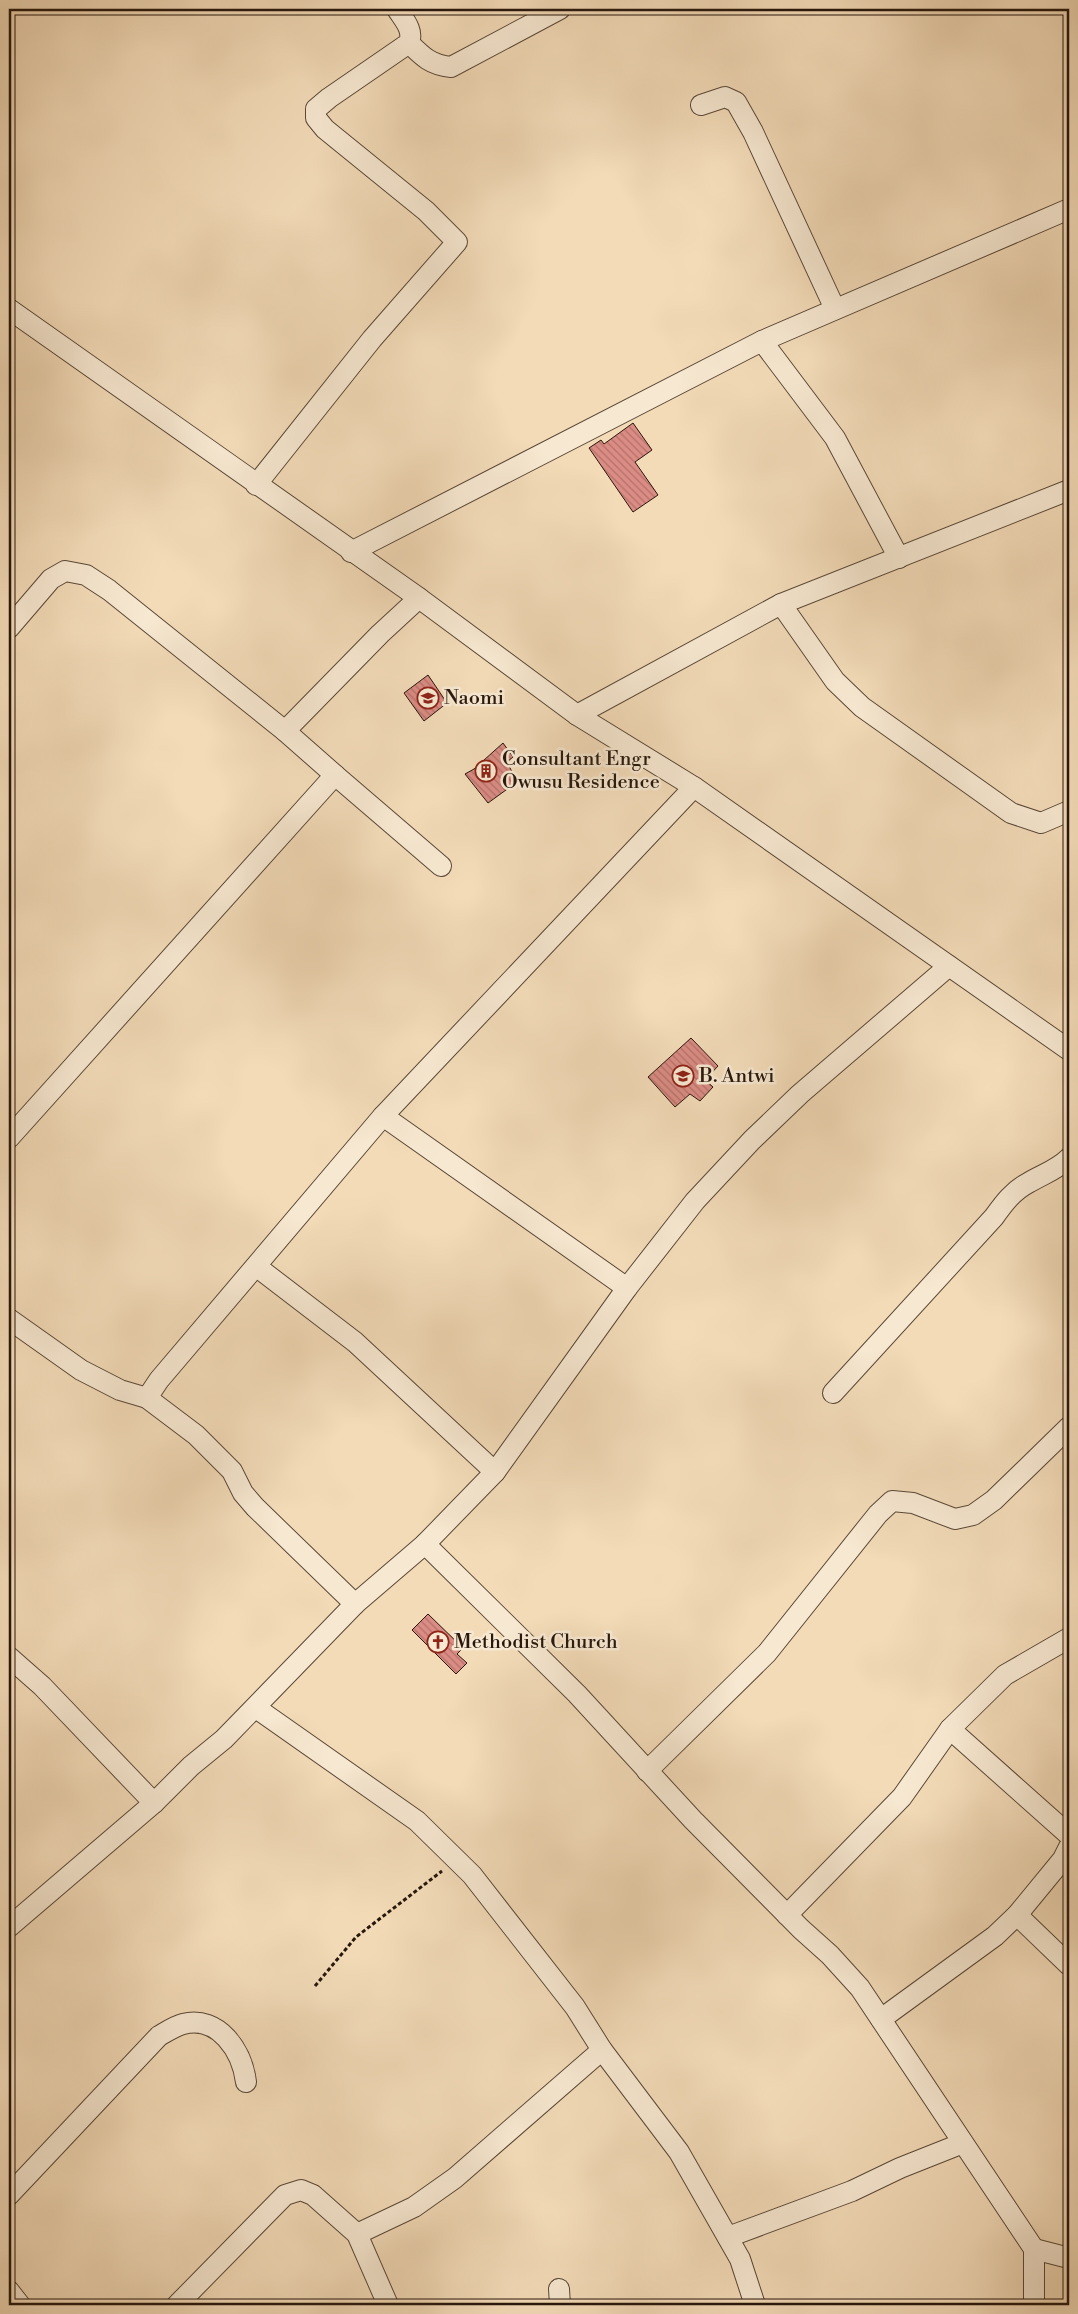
<svg xmlns="http://www.w3.org/2000/svg" width="1078" height="2314" font-family="'Libre Bodoni',serif">
<style>
.building{fill:url(#building-back-hatch);stroke:#27170c}
.lines{fill:none;stroke-linecap:round;stroke-linejoin:round}
.minor-casing{stroke:#5a4837;stroke-width:22}
.path{stroke:#27170c;stroke-width:3;stroke-dasharray:4 2.5;stroke-linecap:butt}
.minor{stroke:#f7e8d1;stroke-width:20}
.labels{text-anchor:middle;dominant-baseline:central;stroke-width:5;stroke-linejoin:round;paint-order:stroke}
.poi-label{font-size:20px;fill:#27170c;stroke:#f7e8d1;text-anchor:start}
</style>
<defs>
<pattern id="building-back-hatch" width="6" height="6" patternUnits="userSpaceOnUse" patternTransform="scale(1.25)"><rect width="6" height="6" fill="#db8c84"/><path d="M-1 5l2 2M0 0l6 6M5-1l2 2" fill="none" stroke="#b2716a"/></pattern>
</defs>
<rect width="100%" height="100%" fill="#f3dbb8"/>
<filter id="stains"><feTurbulence type="fractalNoise" baseFrequency=".004" numOctaves="4"/><feColorMatrix values="0 0 0 0 .2 0 0 0 0 .09 0 0 0 0 .02 0 0 0 .5 -.17"/></filter>
<radialGradient id="worn" r=".72"><stop offset=".6" stop-color="#630" stop-opacity="0"/><stop offset="1" stop-color="#630" stop-opacity=".3"/></radialGradient>
<g class="building">
<path d="M633,423L652,450L635,462L658,495L633,512L589,448L601,440L604,444Z"/>
<path d="M428,675L447,703L424,721L404,693Z"/>
<path d="M503,743L513,757L507,762L517,782L488,803L465,774L474,769Z"/>
<path d="M691,1038L718,1066L705,1080L713,1087L700,1101L690,1094L675,1107L648,1077Z"/>
<path d="M428,1614L463,1648L457,1654L467,1663L456,1674L412,1630Z"/>
</g>
<g class="lines">
<g class="minor-casing">
<g id="minor">
<path d="M409,43C423,57 431,65 451,67L560,9"/>
<path d="M701,105L725,97L736,102L753,132L835,309"/>
<path d="M9,309L419,598L577,715L694,787L1069,1050"/>
<path d="M762,341L1069,209"/>
<path d="M256,485L372,339L457,242L426,211L325,129L316,118V109L329,98L409,43C414,30 404,20 397,9"/>
<path d="M351,552L762,341L835,438L899,558"/>
<path d="M781,604L835,681L862,707L1011,813L1041,823L1069,811"/>
<path d="M9,628L51,579L65,571L86,575L109,590L285,731L335,775L9,1138"/>
<path d="M577,715L781,604L1069,490"/>
<path d="M285,731L380,634L419,598"/>
<path d="M335,775L441,866"/>
<path d="M383,1116L627,1288"/>
<path d="M257,1267L355,1342L495,1472"/>
<path d="M9,1319L81,1370L120,1390L147,1398L196,1435L232,1471L243,1493L255,1507L355,1604"/>
<path d="M833,1393L994,1217C1004,1203 1013,1191 1028,1183C1043,1174 1057,1170 1069,1158"/>
<path d="M147,1398L159,1380L383,1116L694,787"/>
<path d="M425,1544L577,1694L693,1820L801,1929L830,1955L860,1988L1034,2249V2305"/>
<path d="M9,1657L42,1686L154,1803"/>
<path d="M256,1708L417,1821L472,1875L575,2007L602,2050L679,2152L740,2259L755,2305"/>
<path d="M950,1729L1069,1835"/>
<path d="M647,1771L767,1653L878,1514L892,1501L913,1503L955,1519L973,1515L994,1500L1069,1427"/>
<path d="M787,1915L902,1797L950,1729L1005,1675L1069,1638"/>
<path d="M1017,1915L1069,1965"/>
<path d="M9,1927L154,1803L191,1766L224,1739L355,1604L425,1544L495,1472L627,1288L695,1201L752,1140L800,1094L949,966"/>
<path d="M881,2019L995,1936L1017,1915L1063,1859L1069,1847"/>
<path d="M9,2195L159,2036C166,2032 175,2026 183,2024C219,2015 242,2051 246,2082"/>
<path d="M357,2234L414,2207L455,2178L602,2050"/>
<path d="M728,2237L852,2191L900,2168L963,2143"/>
<path d="M1034,2249L1069,2258"/>
<path d="M559,2289L560,2305"/>
<path d="M9,2291L20,2305"/>
<path d="M177,2305L285,2195L301,2190L313,2195L357,2234L388,2305"/>
</g>
</g>
<path class="path" d="M315,1986L356,1937L442,1871"/>
<use href="#minor" class="minor"/>
</g>
<defs>
<g id="school-ring" transform="scale(1.125)"><circle r="9.5" fill="#f7e8d1" stroke="#8f2418" stroke-width="1.5"/><path d="M0-5L7-2L0 1L-7-2ZM-4 1L0 2.5L4 1V4Q0 6-4 4Z" fill="#8f2418"/></g>
<g id="building-ring" transform="scale(1.125)"><circle r="9.5" fill="#f7e8d1" stroke="#8f2418" stroke-width="1.5"/><path d="M-4-6H4V6H1V3H-1V6H-4ZM-2.5-4.3h1.7v1.8h-1.7ZM.8-4.3h1.7v1.8H.8ZM-2.5-1h1.7V.8h-1.7ZM.8-1h1.7V.8H.8Z" fill="#8f2418"/></g>
<g id="church-ring" transform="scale(1.125)"><circle r="9.5" fill="#f7e8d1" stroke="#8f2418" stroke-width="1.5"/><path d="M-1.2-6h2.4v3.5h3.3v2.4h-3.3V6h-2.4V-.1h-3.3v-2.4h3.3Z" fill="#8f2418"/></g>
</defs>
<g fill-rule="evenodd">
<use href="#school-ring" x="428" y="698"/>
<use href="#building-ring" x="486" y="771"/>
<use href="#school-ring" x="683" y="1076"/>
<use href="#church-ring" x="438" y="1642"/>
</g>
<g class="labels">
<g class="poi-label">
<text x="444" y="698">Naomi</text>
<text x="502" y="759">Consultant Engr<tspan x="502" dy="23">Owusu Residence</tspan></text>
<text x="699" y="1076">B. Antwi</text>
<text x="454" y="1642">Methodist Church</text>
</g>
</g>
<rect width="1078" height="2314" fill="none" stroke="#f3dbb8" stroke-width="30"/>
<rect x="10" y="10" width="1058" height="2294" fill="none" stroke="#27170c" stroke-width="2.5"/>
<rect x="15" y="15" width="1048" height="2284" fill="none" stroke="#27170c"/>
<rect width="100%" height="100%" filter="url(#stains)"/>
<rect width="100%" height="100%" fill="url(#worn)"/>
</svg>
